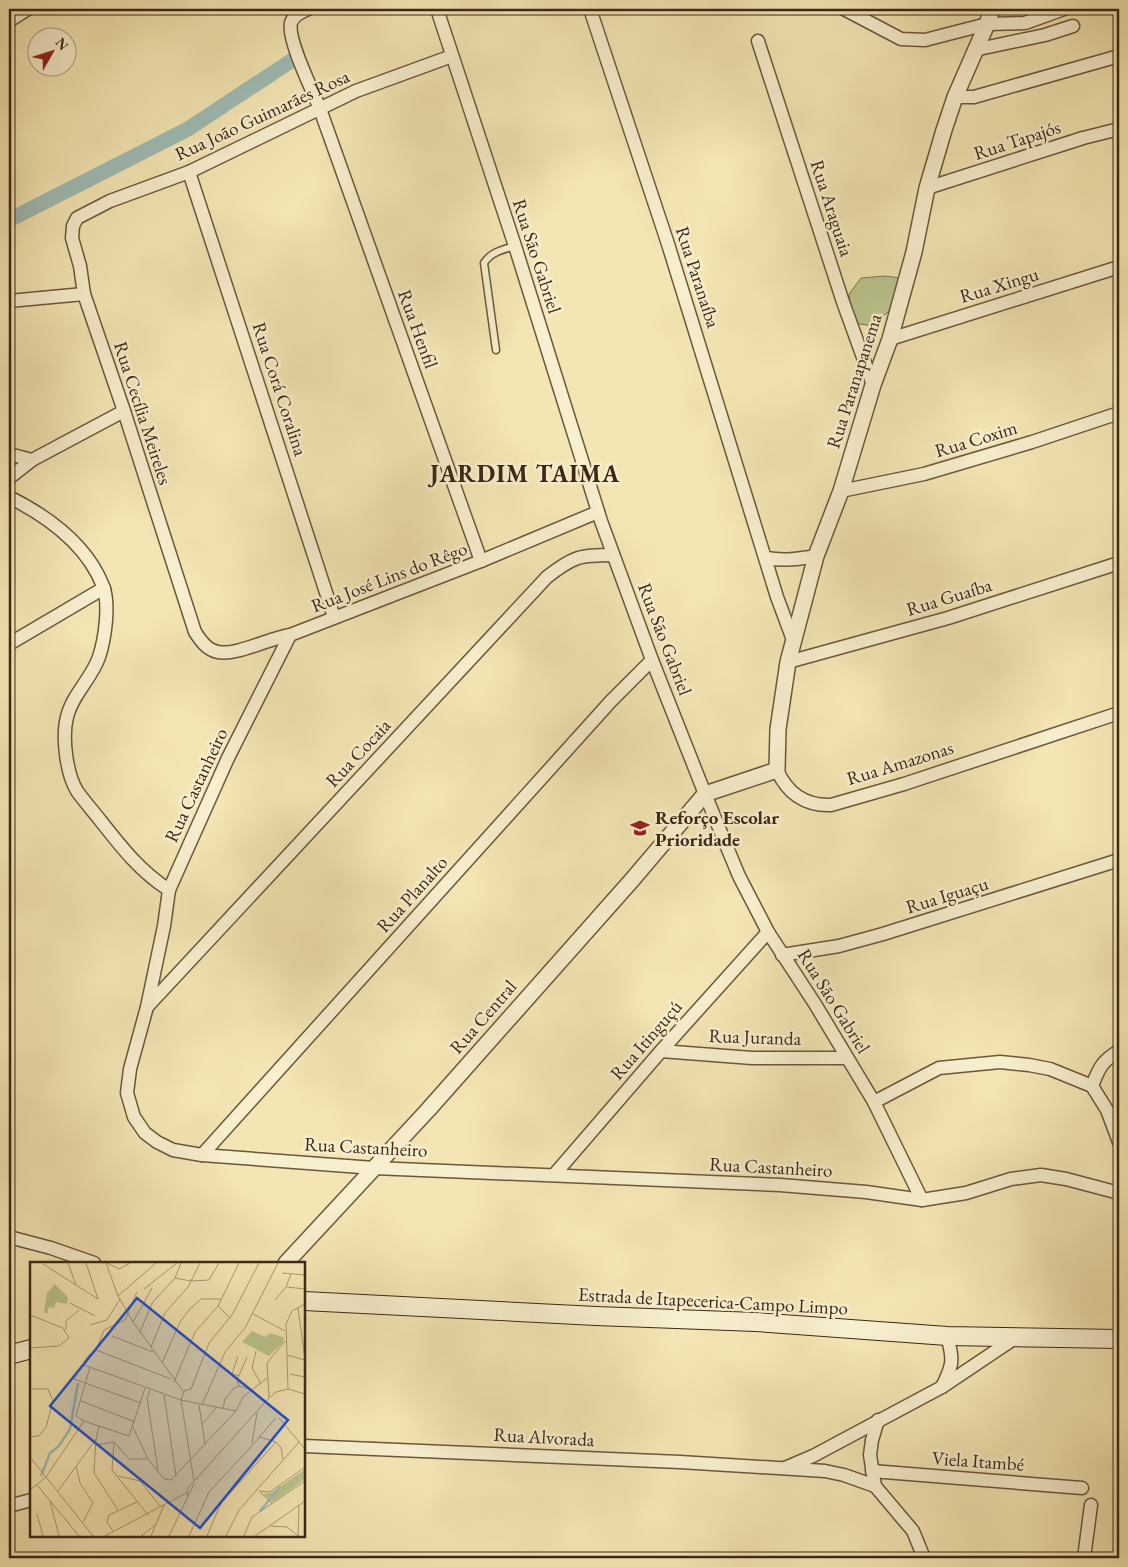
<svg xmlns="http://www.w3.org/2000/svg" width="1128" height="1567" font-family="'EB Garamond',serif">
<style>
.green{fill:#bbc58e;stroke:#7b7652}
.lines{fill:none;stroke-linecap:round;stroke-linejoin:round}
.canal{stroke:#9fbdb6;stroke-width:15}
.service-casing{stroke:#69583d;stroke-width:9}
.minor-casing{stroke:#69583d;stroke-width:15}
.tertiary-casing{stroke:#69583d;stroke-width:18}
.secondary-casing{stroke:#3b2815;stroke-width:20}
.service{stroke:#f8efce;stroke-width:6}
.minor{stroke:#f8efce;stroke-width:12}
.tertiary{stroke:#f8efce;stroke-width:15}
.secondary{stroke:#f8efce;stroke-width:18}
.labels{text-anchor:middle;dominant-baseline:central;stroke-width:5;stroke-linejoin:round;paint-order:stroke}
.street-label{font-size:19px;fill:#3b2815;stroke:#f8efce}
.poi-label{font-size:19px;font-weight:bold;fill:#3b2815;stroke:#f8efce;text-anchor:start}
.district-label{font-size:24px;font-weight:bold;letter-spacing:1px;fill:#3b2815;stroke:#f8efce}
.inset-river{fill:none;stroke:#9fbdb6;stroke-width:2.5}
.inset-road{fill:none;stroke:#aa9a74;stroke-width:1}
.view{fill:#1d4ed8;fill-opacity:0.15;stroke:#1d4ed8;stroke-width:2.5}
.inset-edge{fill:none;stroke:#3b2815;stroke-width:2.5}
</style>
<rect width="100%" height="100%" fill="#f4e6b4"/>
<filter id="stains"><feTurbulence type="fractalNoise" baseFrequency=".004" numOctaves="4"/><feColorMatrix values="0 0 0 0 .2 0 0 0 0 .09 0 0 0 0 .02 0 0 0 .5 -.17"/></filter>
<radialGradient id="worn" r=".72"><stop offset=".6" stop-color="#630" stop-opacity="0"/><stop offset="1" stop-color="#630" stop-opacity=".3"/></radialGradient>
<path class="green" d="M885,276L902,278L890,310L873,326L853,323L849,294L861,278Z"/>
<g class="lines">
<path class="canal" d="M9,220L188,129L291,61"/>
<g class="service-casing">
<path id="service" d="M496,350L484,263C491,252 502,250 515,246"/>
</g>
<g class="minor-casing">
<g id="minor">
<path d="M308,9C302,12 293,15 291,23C287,40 313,91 320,109L481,561"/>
<path d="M437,9L515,246L601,521L652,660L705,794L739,876L768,932L815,1004L874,1102L922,1200"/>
<path d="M590,9L668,244L777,597L793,640"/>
<path d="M844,9L901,39L925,40L987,24L1025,23L1064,9"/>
<path d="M9,21L28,9"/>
<path d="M758,41L843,302L873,385"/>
<path d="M974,50L1045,35L1073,26"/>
<path d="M452,56L356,91L189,172L110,201L77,218L73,226L72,238L80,266L84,294L124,411L195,632C201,641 207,650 218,652C236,656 270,638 290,635L481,561L598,512"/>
<path d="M955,97H974L1119,56"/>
<path d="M189,172L334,617"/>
<path d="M927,188L1083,138L1119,129"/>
<path d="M9,301L84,294"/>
<path d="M890,339L1119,267"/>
<path d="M9,454L32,460L124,411"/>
<path d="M9,478L32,460"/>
<path d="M841,491L924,474L1032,442L1119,413"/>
<path d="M9,497C47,516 87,545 103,586C110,604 105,639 99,657C92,678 72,695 67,717C62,736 66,773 77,791C84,801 93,811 100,820C122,848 140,871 169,890"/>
<path d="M766,558C784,561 799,559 816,556"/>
<path d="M290,635L228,758L169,890L164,926L147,1007L130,1069L127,1093L134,1117L145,1133L157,1142L173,1150L202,1155L374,1168L780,1185L866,1192L922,1200L966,1193L1011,1179L1041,1175L1066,1179L1119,1193"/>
<path d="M9,644L104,588"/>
<path d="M788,662L948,618L1119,563"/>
<path d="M777,770C787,793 805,806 831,805L904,784L1119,713"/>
<path d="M782,955L839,946L883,934L1119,860"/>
<path d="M147,1007L547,577C574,556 580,555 613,555"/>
<path d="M661,1051L752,1058H847"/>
<path d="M1092,1086C1099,1068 1102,1061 1119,1051"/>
<path d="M874,1102L939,1068L1000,1062L1029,1065L1050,1069L1092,1086L1107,1110L1119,1142"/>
<path d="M202,1155L611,701L652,660"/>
<path d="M554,1175L661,1051L768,932"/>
<path d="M9,1237L51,1248L94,1263"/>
<path d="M942,1387C953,1365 954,1360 947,1336"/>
<path d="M878,1420L872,1440L870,1455L875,1486L913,1531L924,1558"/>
<path d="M304,1446L680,1462L825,1471L844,1475L875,1486"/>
<path d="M785,1468L813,1456L942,1387L1015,1338"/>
<path d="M872,1471L1082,1488"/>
<path d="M9,1506L31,1500"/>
<path d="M1084,1558L1091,1505"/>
</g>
</g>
<g class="tertiary-casing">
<path id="tertiary" d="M286,1263L428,1110L632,880L705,794L777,770L778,729L788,662L816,556L841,491L873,385L890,339L914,252L927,188L944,130L955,97L987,24L992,9"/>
</g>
<g class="secondary-casing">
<g id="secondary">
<path d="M304,1301L596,1316L756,1322L947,1336L1119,1339"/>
<path d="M9,1355L31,1349"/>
</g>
</g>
<use href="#service" class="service"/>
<use href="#minor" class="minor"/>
<use href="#tertiary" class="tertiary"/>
<use href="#secondary" class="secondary"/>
</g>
<defs>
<g id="school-bare" transform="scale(1.5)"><path d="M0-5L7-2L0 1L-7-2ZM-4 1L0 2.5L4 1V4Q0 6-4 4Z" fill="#8f2418" stroke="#f8efce" stroke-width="2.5" paint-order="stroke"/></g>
</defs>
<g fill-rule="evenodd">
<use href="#school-bare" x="640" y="828"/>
</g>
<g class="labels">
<g class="street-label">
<text transform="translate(262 115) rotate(-25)">Rua João Guimarães Rosa</text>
<text transform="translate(1017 140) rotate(-18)">Rua Tapajós</text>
<text transform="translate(832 208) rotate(72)">Rua Araguaia</text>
<text transform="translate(537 256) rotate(72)">Rua São Gabriel</text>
<text transform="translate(698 277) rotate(72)">Rua Paranaíba</text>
<text transform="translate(999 285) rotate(-17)">Rua Xingu</text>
<text transform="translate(418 329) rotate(70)">Rua Henfil</text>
<text transform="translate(854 381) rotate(-72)">Rua Paranapanema</text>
<text transform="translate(280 389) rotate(72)">Rua Corá Coralina</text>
<text transform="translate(143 413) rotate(72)">Rua Cecília Meireles</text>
<text transform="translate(976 439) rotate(-17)">Rua Coxim</text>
<text transform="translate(389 577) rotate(-21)">Rua José Lins do Rêgo</text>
<text transform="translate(949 597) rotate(-17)">Rua Guaíba</text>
<text transform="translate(665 639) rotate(69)">Rua São Gabriel</text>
<text transform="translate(358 753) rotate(-47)">Rua Cocaia</text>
<text transform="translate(900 763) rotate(-17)">Rua Amazonas</text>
<text transform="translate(196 785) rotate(-65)">Rua Castanheiro</text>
<text transform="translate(412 894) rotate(-48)">Rua Planalto</text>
<text transform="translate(947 895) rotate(-17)">Rua Iguaçu</text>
<text transform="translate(834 1001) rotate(58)">Rua São Gabriel</text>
<text transform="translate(483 1017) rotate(-49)">Rua Central</text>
<text transform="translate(755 1037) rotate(2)">Rua Juranda</text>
<text transform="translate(646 1040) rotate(-49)">Rua Itinguçú</text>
<text transform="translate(366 1147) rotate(3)">Rua Castanheiro</text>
<text transform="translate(771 1167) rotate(3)">Rua Castanheiro</text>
<text transform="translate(713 1301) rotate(3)">Estrada de Itapecerica-Campo Limpo</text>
<text transform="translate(544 1437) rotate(3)">Rua Alvorada</text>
<text transform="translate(978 1461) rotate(4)">Viela Itambé</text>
</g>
<g class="poi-label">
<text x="655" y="817">Reforço Escolar<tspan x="655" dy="22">Prioridade</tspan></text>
</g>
<g class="district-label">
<text x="525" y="473">JARDIM TAIMA</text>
</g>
</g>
<g transform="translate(30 1262)">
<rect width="275" height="275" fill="#f4e6b4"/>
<path d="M25,22L38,35L37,42L26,40L24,46L19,45L17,52L14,50L17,31ZM222,69L235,75L240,71L250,74L254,76L253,80L239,94L212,80ZM275,207V217L243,240L233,232L241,231Z" fill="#bbc58e"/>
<path class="inset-river" d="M11,214L20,191L29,184L40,167L48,121M230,249L250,225"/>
<path class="inset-road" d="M38,1L46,23M76,1L88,34L103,60L153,129M77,1L89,7L100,1M13,2L68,37L56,1M252,11L275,13M145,16L161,19L179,18L189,1M257,25L275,27M114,27L147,1M107,30L95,58L74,68L66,88L58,94L44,117L111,141M88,34L126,1M245,38L256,25L261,12M40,41L65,54M188,44L200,56M268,46L275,97M223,52L255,69M0,53L33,66L39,76L29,84L0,86M103,60L122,26M60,63L77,58L90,37M36,68V59L49,48M110,70L122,41L145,16L151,1M82,74L123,90M121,85L135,51L158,25L170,1M66,88L141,117M226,89L222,106L231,122M257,93L275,98M208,94L202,112L209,114M132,101L150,60L160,47L171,37H191M54,103L151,138L206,149M60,105L46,154L54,159L99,174L115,126M260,112L275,115M144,120L165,70L188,44L209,1M209,124L207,118L217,95M0,127H18L23,139L16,165L9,174L0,175M258,127L275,132M120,128L117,136L128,208M154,129L161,127L179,81L202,53L229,1M154,129L151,138L164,219M134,133L146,214M239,136L237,101L255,79M51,139L105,160M169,143L175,182M172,143L195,90L215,66L248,1M193,146L195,137L204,126L209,124L223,128M249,156L275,187M172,162L187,145M103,165L118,197L134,217L141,218L206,149L213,135L237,116M229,175L246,156M230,175L246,180L251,186L253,197M66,177L64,211L88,248M84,180L82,208L118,253M222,181L227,151M66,183L84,180L99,197H118M0,195L63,274M46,204L50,221L63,241L53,260M88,214L110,219L131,245M7,223L49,274M0,228L16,215L54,159M28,229L66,177L69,164M229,229L240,230L275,205M230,230L242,241M157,234L158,226L237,138L246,130L258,127L256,62L262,49L275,42M20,239L29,274M7,252L13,274M241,264L257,265L268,274M83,269L77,260L79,253L107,240M75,274L158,230M111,274L125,263M121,274L134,243M139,274L164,222M159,274L179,230L230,175M177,274L191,241L246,180M196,274L209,248L269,180M214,274L222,255L275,219M225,274L275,239M268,274L269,244"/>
<path class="view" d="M107,36L258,158L170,266L20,144Z"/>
<rect width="275" height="275" class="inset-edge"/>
</g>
<rect width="1128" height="1567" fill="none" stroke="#f4e6b4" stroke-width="30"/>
<rect x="10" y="10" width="1108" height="1547" fill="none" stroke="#3b2815" stroke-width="2.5"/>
<rect x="15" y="15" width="1098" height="1537" fill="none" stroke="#3b2815"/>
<g transform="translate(52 52) rotate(51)"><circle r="24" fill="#f8efce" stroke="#ac9f84"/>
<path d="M0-4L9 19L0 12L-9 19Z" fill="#8f2418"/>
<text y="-8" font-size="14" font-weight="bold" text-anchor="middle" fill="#3b2815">N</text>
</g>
<rect width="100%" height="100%" filter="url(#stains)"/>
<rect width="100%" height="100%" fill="url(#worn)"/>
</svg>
